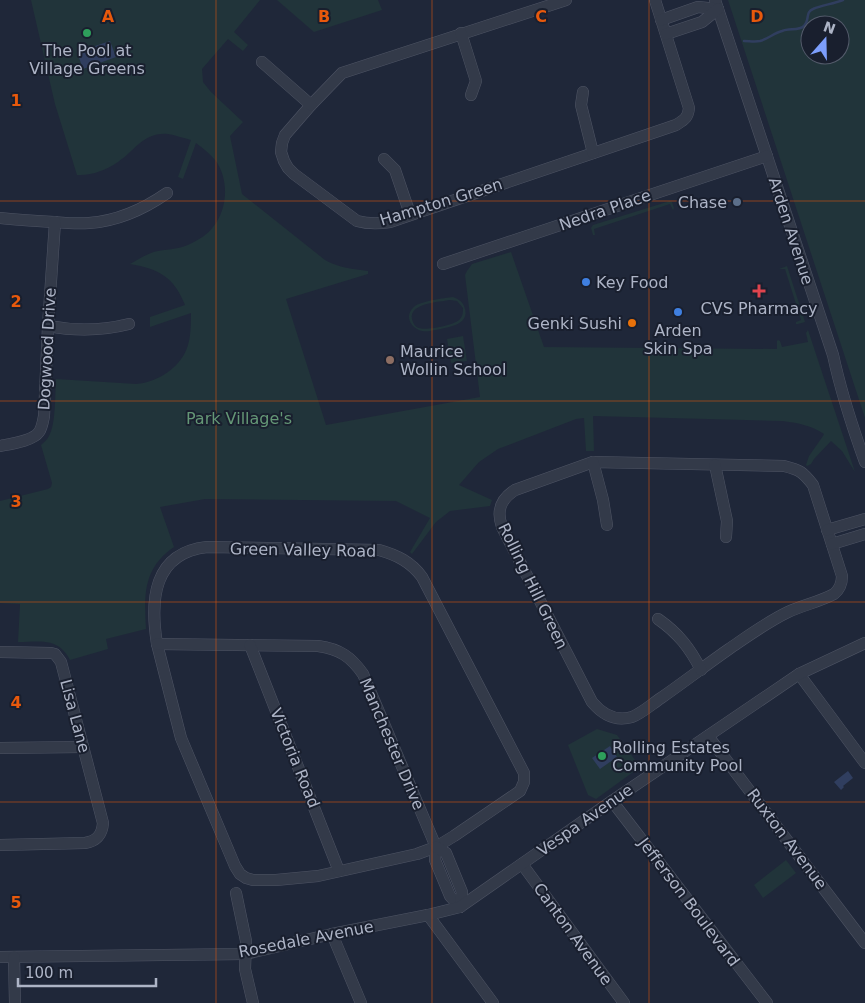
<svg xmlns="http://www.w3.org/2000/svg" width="865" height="1003" font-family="'DejaVu Sans',sans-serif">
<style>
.green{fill:#21343a;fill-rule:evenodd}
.water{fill:#303e5f}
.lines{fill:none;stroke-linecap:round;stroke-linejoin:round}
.stream{stroke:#303e5f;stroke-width:2.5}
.minor-casing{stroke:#4e5464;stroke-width:12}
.minor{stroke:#333a49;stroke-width:11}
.grid{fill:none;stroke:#e8590c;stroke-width:1;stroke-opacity:0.55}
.leisure-dot{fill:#2e9e5b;stroke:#191f2e;stroke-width:2}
.service-dot{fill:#5c6f8a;stroke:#191f2e;stroke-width:2}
.shop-dot{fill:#3f7fe0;stroke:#191f2e;stroke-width:2}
.health-dot{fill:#e0444e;stroke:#191f2e;stroke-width:2}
.food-dot{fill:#e8710a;stroke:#191f2e;stroke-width:2}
.education-dot{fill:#8d6e63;stroke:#191f2e;stroke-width:2}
.labels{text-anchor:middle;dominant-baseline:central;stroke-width:4;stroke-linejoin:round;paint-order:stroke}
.poi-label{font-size:16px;fill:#adb4c6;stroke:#191f2e}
.street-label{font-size:16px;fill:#adb4c6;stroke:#191f2e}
.park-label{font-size:16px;fill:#649776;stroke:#191f2e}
.grid-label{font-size:16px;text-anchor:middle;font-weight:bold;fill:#e8590c;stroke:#191f2e;stroke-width:4;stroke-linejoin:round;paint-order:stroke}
</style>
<rect width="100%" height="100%" fill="#1f2739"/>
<g class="green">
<path d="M31,0H260L234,32L248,45L243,51L228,39L202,69L203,82L211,92L243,122L230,136L242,194L325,260C339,268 353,269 368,271V274L286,299L326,425L480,397L465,275L467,271L472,264L511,252L544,347L777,349V341L778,340L780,341L782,347L808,342L806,333L808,330L855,472L842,451L831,441L814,459L811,464L807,466L806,465L809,456L823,436L824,434C811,425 797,423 782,421L593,416L594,451H586L584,418L576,419L498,449L479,462L459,485L492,500L490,506L450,511L436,522L412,554L410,552L430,518L396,501L205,499L160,507L174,547C143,568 144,595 146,629L106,639L108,649L70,660C58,637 40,642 18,642L20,604L0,603V501L48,489L51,487L52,483L41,445C44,442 47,440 49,436C56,424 55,394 56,379L136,384C148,383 158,379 168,372C190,356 191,338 191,313L150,327V317L185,305C174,277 159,269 130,264C139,259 148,253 158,251C170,249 181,249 192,243C200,239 208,234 213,227C228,209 229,180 216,161C210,154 203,148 196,143L183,179L178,177L191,140C183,138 175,135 168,134C143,132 135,151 118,162C106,170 91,176 77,175L55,104Z"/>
<path d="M277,0H378L382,10L314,32Z"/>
<path d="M728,0H865V418ZM810,25H840V55H810Z"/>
<path d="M670,201L672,202L674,208L673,210L670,204L594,229L595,235H593L591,228L593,225Z"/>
<path d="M787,266L805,322L798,324H796V322L801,320L785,269H779Z"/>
<path d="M453,297C458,299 462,301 464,306C473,327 442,328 430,331C414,334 401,317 415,306C422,301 444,298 453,297ZM450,300L457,301L463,308C463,312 463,316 460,319C456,325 425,331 419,328C415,327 413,323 412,319C409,303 439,302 450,300Z"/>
<path d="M463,336L467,361L451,363L447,339Z"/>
<path d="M597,729L617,735L640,767L596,799L588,795L568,745Z"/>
<path d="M786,860L796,873L763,898L754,885Z"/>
</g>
<g class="water">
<path d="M110,41L116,57L83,69L77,52Z"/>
<path d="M610,746L617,757L600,769L592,758Z"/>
<path d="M848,771L853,778L843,786L844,787L841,790L834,782Z"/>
</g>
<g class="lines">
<path class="stream" d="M744,41C749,41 755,42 760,41C768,39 774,33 782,31C789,28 799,31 804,26C810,20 805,12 813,9C822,5 833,4 843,0"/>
<g class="minor-casing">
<g id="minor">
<path d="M566,0L342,73L311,105L285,135L282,143L281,152L284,161L288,168L294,174L357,221C368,224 378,224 390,222L676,125C684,120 688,118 689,108L655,0"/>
<path d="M715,0L833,355C841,392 852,426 865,462"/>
<path d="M661,20L698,7L718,9"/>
<path d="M461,33L476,81L471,95"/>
<path d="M666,34L702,22L718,9"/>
<path d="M262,62L311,105"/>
<path d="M583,92L581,105L593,153"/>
<path d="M384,159L395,170L410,214"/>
<path d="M0,218C18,220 36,221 54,222C66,223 77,224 89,223C118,221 144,209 167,193"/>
<path d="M443,264L767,156"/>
<path d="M48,326C75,331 101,331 129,324"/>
<path d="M0,446C10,444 33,441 39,432C42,428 43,421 44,416L48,326L55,222"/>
<path d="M593,462L784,466C800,470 803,472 813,485L842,576C842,584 840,589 834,594C819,602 803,605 788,612C767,622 748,636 729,649C706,665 684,682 661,698C652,704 642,713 632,717C615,722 602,714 592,702L502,527C496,510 501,499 515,490Z"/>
<path d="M593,462L603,500L607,525"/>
<path d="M715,465L727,521L726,537"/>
<path d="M827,530L865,519"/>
<path d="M832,544L865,534"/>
<path d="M207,547L379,550C397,555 411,562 422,577L524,773V782L520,791L454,836L436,847L417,854L318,876L276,880H253L246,878L240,874L235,866L181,738L157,644C150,600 153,553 207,547Z"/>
<path d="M658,619C678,633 690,648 701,670"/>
<path d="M157,644L318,646C340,649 351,657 363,674L436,847L435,860L450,896L460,907"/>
<path d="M250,645L339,871"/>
<path d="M0,652L51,653L55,654L61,662L103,823C102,835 97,841 85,843L0,845"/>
<path d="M799,674L865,763"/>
<path d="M708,736L865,943"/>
<path d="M0,748L83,747"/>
<path d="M612,801L767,1003"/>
<path d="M436,847L446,853L462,892L460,907"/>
<path d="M522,864L624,1003"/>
<path d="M236,893L246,941L245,969L253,1003"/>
<path d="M428,915L493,1003"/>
<path d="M332,934L361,1003"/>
<path d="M0,957L245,954L332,934L428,915L460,907L612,801L799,674L865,643"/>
<path d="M14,957L15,1003"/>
</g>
</g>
<use href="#minor" class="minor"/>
</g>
<path class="grid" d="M216,0V1003M432,0V1003M649,0V1003M0,201H865M0,401H865M0,602H865M0,802H865"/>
<g class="leisure-dot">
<circle cx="87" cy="33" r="5"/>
<circle cx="602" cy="756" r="5"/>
</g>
<circle class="service-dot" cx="737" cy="202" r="5"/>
<g class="shop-dot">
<circle cx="586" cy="282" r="5"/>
<circle cx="678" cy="312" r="5"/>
</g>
<path class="health-dot" d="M756.5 283.5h5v5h5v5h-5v5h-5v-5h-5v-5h5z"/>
<circle class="food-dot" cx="632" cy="323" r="5"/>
<circle class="education-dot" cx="390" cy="360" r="5"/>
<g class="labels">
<g class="poi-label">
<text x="87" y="50">The Pool at<tspan x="87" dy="18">Village Greens</tspan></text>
<text x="727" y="202" text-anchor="end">Chase</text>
<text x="596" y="282" text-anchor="start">Key Food</text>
<text x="759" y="308">CVS Pharmacy</text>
<text x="622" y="323" text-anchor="end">Genki Sushi</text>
<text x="678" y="330">Arden<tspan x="678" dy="18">Skin Spa</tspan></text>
<text x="400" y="351" text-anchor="start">Maurice<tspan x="400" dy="18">Wollin School</tspan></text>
<text x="612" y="747" text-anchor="start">Rolling Estates<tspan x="612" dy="18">Community Pool</tspan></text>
</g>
<g class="street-label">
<text transform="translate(441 202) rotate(-17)">Hampton Green</text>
<text transform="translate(605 210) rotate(-19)">Nedra Place</text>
<text transform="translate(791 231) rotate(72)">Arden Avenue</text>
<text transform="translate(47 349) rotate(-87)">Dogwood Drive</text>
<text transform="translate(303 550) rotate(1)">Green Valley Road</text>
<text transform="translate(533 586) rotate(64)">Rolling Hill Green</text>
<text transform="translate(75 716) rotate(75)">Lisa Lane</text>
<text transform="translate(392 744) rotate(67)">Manchester Drive</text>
<text transform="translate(295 758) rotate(68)">Victoria Road</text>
<text transform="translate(585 820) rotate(-35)">Vespa Avenue</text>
<text transform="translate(787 839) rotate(53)">Ruxton Avenue</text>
<text transform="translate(689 902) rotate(53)">Jefferson Boulevard</text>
<text transform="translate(573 934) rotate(54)">Canton Avenue</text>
<text transform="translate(306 939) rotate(-11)">Rosedale Avenue</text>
</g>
<g class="park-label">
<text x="239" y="418">Park Village's</text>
</g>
</g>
<g class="grid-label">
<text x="108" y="22">A</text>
<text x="324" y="22">B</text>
<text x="541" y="22">C</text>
<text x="757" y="22">D</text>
<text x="16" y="106">1</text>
<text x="16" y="307">2</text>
<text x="16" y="507">3</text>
<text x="16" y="708">4</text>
<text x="16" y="908">5</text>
</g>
<g transform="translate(825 40) rotate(20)"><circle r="24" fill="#191f2e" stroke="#545b6b"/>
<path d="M0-4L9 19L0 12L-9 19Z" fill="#7c9efc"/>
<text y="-8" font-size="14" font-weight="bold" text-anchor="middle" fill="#adb4c6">N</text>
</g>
<path d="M18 978v8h138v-8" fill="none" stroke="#adb4c6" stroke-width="2.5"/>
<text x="25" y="978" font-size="15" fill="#adb4c6" stroke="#191f2e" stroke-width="4" paint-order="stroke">100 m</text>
</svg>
